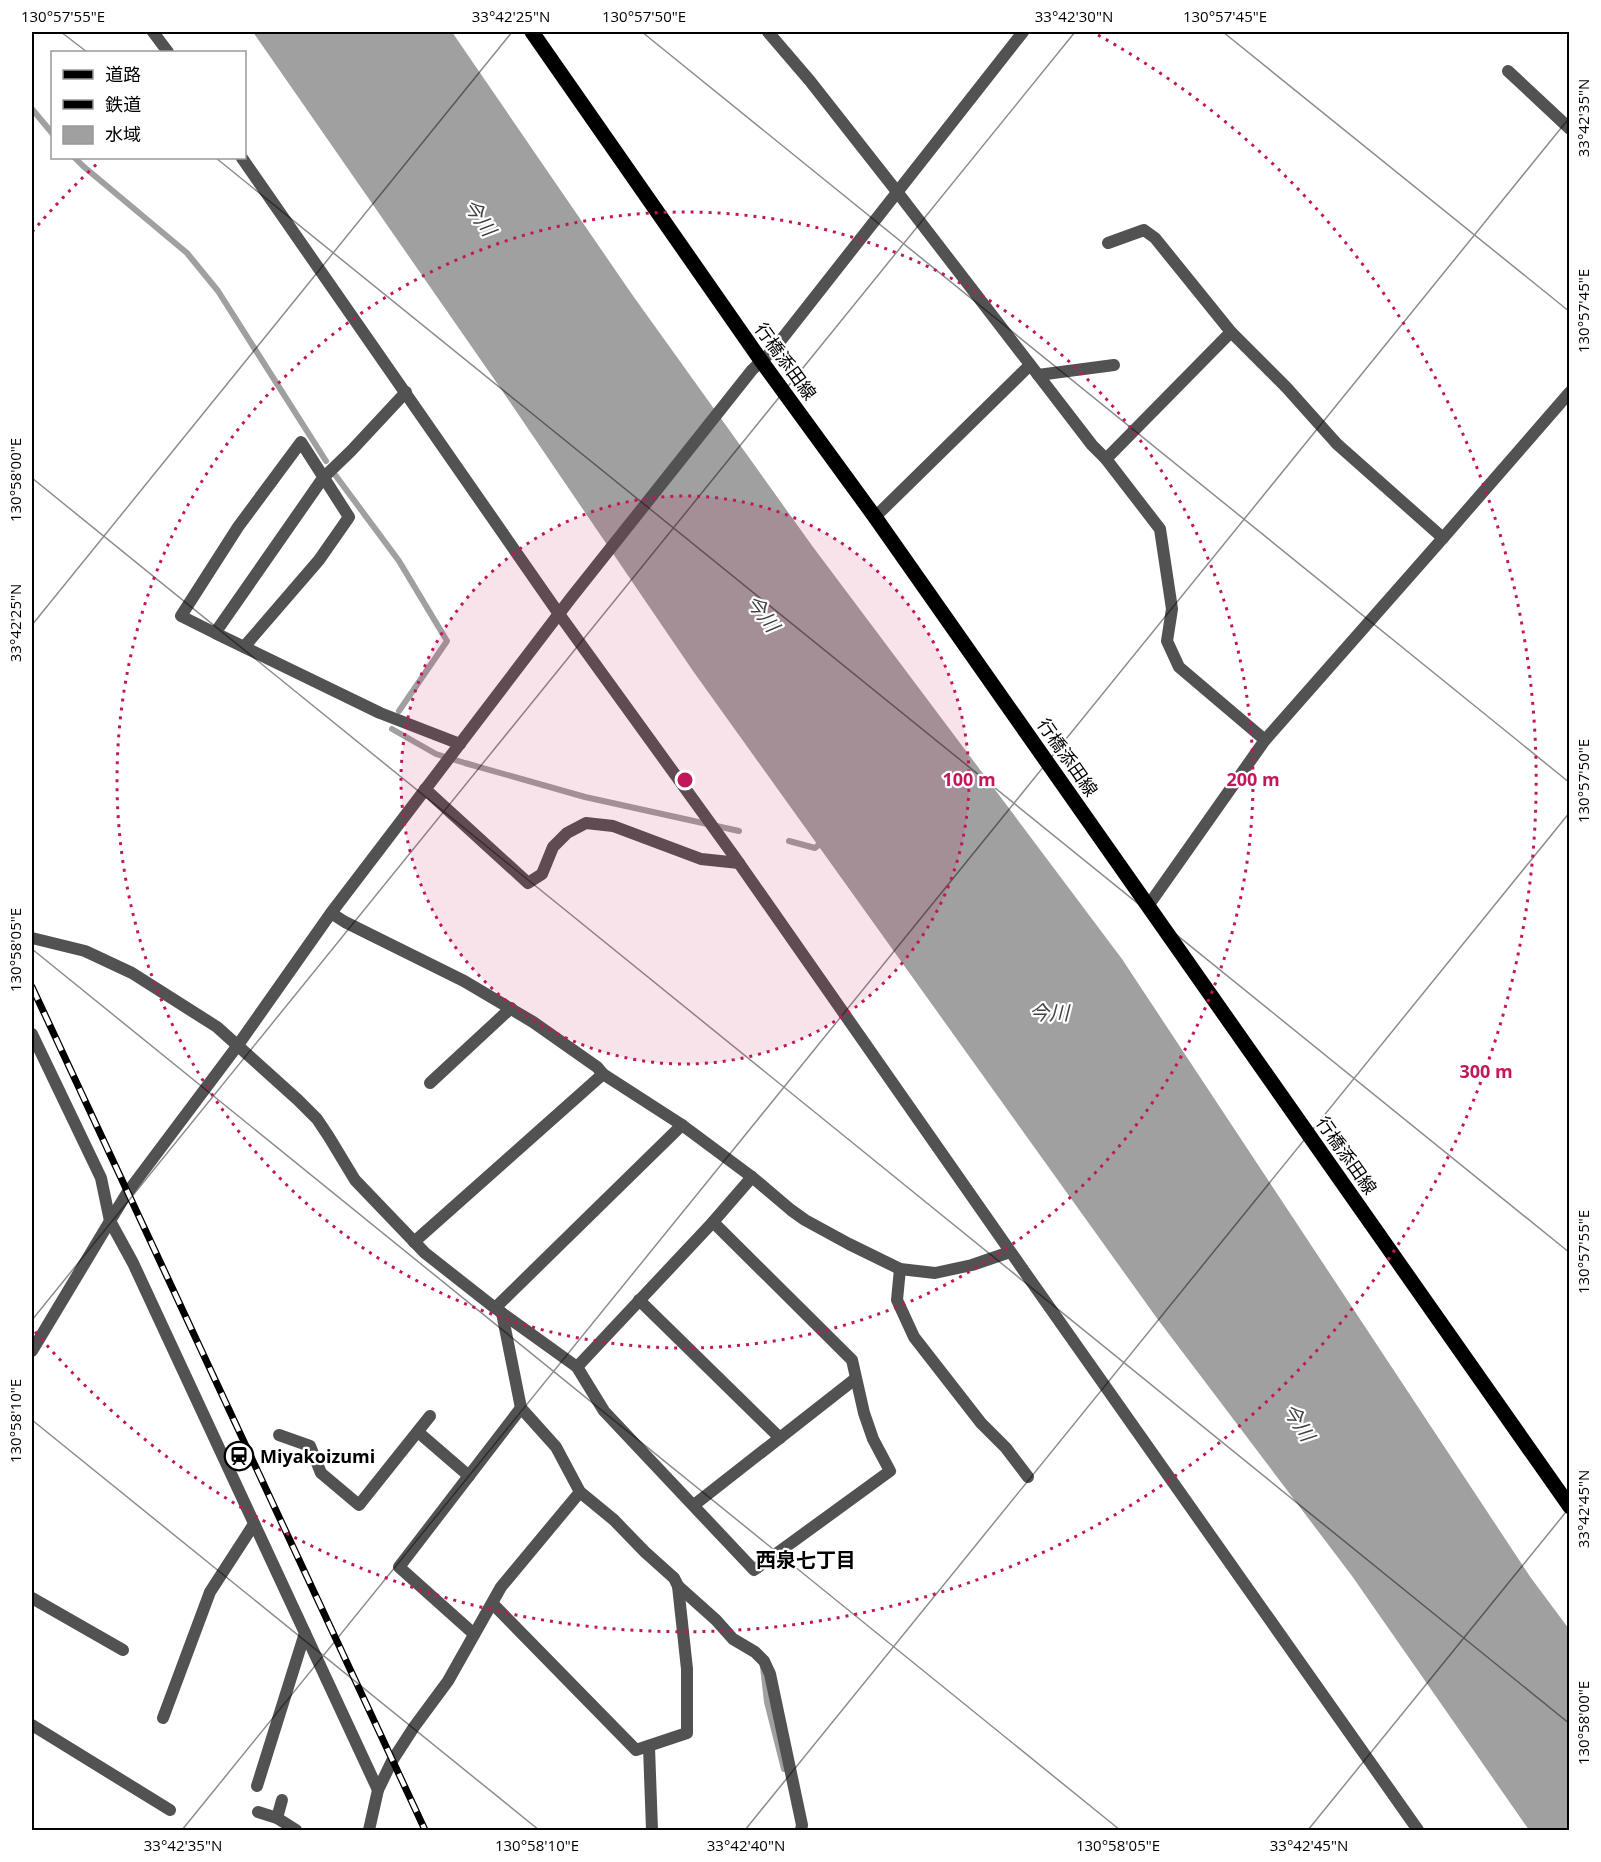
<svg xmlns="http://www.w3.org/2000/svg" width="1601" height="1862" font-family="'Open Sans','Noto Sans JP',sans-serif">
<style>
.water{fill:#a0a0a0}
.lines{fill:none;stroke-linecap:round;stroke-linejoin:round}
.stream{stroke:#a0a0a0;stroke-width:6}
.minor{stroke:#525252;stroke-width:12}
.tertiary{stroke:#525252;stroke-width:12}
.primary{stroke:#000;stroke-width:15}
.rail-casing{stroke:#000;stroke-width:7}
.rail{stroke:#fff;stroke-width:4.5;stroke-dasharray:14;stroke-linecap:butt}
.ticks{fill:none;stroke:#000;stroke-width:1.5;stroke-opacity:0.45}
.ring{fill:none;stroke:#c2185b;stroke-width:3;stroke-dasharray:3 6}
.labels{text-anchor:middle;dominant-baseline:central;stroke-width:4.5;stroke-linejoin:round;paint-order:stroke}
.street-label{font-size:18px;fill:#000;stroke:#fff}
.poi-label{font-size:18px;font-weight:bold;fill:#000;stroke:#fff;text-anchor:start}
.water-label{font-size:20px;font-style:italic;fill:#414141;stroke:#fff}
.neighbourhood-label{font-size:20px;font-weight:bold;fill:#000;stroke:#fff}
.centre{fill:#c2185b;stroke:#fff;stroke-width:3}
.ring-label{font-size:18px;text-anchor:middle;font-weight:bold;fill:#c2185b;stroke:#fff;stroke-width:4.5;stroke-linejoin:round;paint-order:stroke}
.neatline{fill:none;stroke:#000;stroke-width:2}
.ticks-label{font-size:15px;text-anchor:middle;fill:#000}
</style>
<rect width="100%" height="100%" fill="#fff"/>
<path class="water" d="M253,32H452L631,293L813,547L1122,959L1531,1578L1569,1629V1830H1529L1352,1576L1156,1317L693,671L501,389Z"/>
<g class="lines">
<g class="stream">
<path d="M32,109L52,133"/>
<path d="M75,158L83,166L187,253L218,291L326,461"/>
<path d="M336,476L399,561L447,641L399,711"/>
<path d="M392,729L436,754L465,763L585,797L739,831"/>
<path d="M789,841L815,848L824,840"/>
<path d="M763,1667L767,1702L784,1769"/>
</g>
<g class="minor">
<path d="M153,32L168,52"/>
<path d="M768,32L810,81L898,193L1092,445L1106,459L1231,332L1286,387L1337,444L1443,538"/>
<path d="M1508,71L1570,129"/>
<path d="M242,158L559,614"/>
<path d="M1108,243L1144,230L1155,238L1231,332"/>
<path d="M1038,375L1114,365"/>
<path d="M1106,459L1160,529L1172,609L1167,641L1179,667L1265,740"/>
<path d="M875,517L1030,365"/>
<path d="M215,633L244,647L319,560L349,517L301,442L238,527L181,616L215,633L323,478L351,451L406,392"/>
<path d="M244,647L380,713L460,744"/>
<path d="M425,789L528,883L542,874L553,847L567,833L586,823L613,826L701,859L739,863"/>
<path d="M1148,906L1265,740L1443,538L1570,392"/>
<path d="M331,913L345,922L464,981L533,1022L597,1067L603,1074L682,1125L752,1177L791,1210L805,1220L849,1244L900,1269L935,1273L972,1265L1010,1252"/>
<path d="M32,938L85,951L132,973L217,1027L298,1100L317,1119L329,1137L355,1180L425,1253L495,1308L577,1367L713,1222L752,1177"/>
<path d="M32,1034L101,1178L110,1221L133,1263L378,1790"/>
<path d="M430,1083L511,1008"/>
<path d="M110,1221L127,1193L238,1045L331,913L571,598L752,370L774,349L1023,32"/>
<path d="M414,1242L603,1074"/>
<path d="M900,1269L897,1300L914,1337L981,1423L1006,1448L1028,1477"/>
<path d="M639,1300L780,1438"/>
<path d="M495,1308L682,1125"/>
<path d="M502,1313L521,1408L556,1447L580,1492L614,1520L645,1552L674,1578L678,1586L716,1620L733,1639L755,1652L764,1661L770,1674L802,1825L801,1830"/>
<path d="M577,1367L604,1411L754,1570L890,1471L873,1439L864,1413L852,1360L713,1222"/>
<path d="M418,1432L469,1476"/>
<path d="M279,1435L310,1446L321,1473L359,1505L430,1416"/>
<path d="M694,1505L855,1379"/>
<path d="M32,1598L123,1650"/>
<path d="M493,1604L636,1750L687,1733V1669L678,1586"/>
<path d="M474,1634L399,1567L521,1408"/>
<path d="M163,1718L210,1592L254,1524"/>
<path d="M32,1725L170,1810"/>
<path d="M649,1747L652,1830"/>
<path d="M257,1786L305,1633"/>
<path d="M258,1812L277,1818L296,1830"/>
<path d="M277,1818L282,1800"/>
<path d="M369,1830L378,1790L392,1761L414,1727L448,1681L501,1587L580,1492"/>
</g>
<g class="tertiary">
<path d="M559,614L734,856L1024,1271L1418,1830"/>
<path d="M32,1351L110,1221"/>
</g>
<path class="primary" d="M532,32L762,362L875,517L1570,1507"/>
<g class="rail-casing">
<path id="rail" d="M32,987L425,1830"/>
</g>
<use href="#rail" class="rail"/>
</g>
<path class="ticks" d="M61,32L87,52M642,32L1570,783M1223,32L1570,312M216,158L1570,1253M32,478L1570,1724M32,625L512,32M32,949L1120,1830M32,1320L1075,32M32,1420L539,1830M182,1830L1570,117M745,1830L1570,812M1308,1830L1570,1507"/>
<circle cx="685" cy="780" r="284" fill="#c2185b" fill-opacity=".12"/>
<g class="ring">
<circle cx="685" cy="780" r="284"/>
<circle cx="685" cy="780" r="568"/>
<path d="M32 232A852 852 0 0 1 99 162M1098 35A852 852 0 1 1 32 1328"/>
</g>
<defs>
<g id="station-ring" transform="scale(1.5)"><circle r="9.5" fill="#fff" stroke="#000" stroke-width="1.5"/><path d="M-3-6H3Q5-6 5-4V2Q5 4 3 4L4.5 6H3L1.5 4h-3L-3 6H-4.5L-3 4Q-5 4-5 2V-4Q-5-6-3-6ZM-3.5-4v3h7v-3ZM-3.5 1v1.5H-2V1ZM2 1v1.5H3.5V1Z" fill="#000"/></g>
</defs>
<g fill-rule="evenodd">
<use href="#station-ring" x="239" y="1456"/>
</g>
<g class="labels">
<g class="street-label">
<text transform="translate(786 361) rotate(54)">行橋添田線</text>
<text transform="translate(1068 757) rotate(55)">行橋添田線</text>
<text transform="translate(1347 1155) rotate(55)">行橋添田線</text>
</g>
<g class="poi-label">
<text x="260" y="1456">Miyakoizumi</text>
</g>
<g class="water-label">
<text transform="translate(480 217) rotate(55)">今川</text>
<text transform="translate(763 613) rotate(53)">今川</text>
<text x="1049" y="1012">今川</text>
<text transform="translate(1299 1422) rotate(58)">今川</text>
</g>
<g class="neighbourhood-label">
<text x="806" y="1559">西泉七丁目</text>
</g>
</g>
<circle cx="685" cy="780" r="9" class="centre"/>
<g class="ring-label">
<text x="969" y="786">100 m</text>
<text x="1253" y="786">200 m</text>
<text x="1486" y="1078">300 m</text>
</g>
<rect width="1601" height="1862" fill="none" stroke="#ffffff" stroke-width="66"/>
<rect x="51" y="51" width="195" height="108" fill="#ffffff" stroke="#999999" stroke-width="1.5"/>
<rect x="63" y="70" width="30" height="9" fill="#000000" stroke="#999999" stroke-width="1.5"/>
<text x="105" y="81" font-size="18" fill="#000000">道路</text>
<rect x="63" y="100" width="30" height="9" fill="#000000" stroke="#999999" stroke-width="1.5"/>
<text x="105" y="111" font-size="18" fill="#000000">鉄道</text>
<rect x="63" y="126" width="30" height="18" fill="#a0a0a0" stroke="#999999" stroke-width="1.5"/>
<text x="105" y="141" font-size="18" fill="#000000">水域</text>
<rect x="33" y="33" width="1535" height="1796" class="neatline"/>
<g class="ticks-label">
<text x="63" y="22">130°57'55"E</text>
<text x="511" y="22">33°42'25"N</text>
<text x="644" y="22">130°57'50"E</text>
<text x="1074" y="22">33°42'30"N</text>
<text x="1225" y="22">130°57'45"E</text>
<text transform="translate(1584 118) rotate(-90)" y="5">33°42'35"N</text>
<text transform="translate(1584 311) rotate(-90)" y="5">130°57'45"E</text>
<text transform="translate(16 480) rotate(-90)" y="5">130°58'00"E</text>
<text transform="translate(16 623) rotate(-90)" y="5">33°42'25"N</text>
<text transform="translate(1584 781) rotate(-90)" y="5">130°57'50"E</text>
<text transform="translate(16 950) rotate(-90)" y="5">130°58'05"E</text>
<text transform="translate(1584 1252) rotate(-90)" y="5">130°57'55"E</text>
<text transform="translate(16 1421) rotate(-90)" y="5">130°58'10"E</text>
<text transform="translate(1584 1509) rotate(-90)" y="5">33°42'45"N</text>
<text transform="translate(1584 1723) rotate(-90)" y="5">130°58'00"E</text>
<text x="183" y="1851">33°42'35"N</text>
<text x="537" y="1851">130°58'10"E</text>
<text x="746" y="1851">33°42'40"N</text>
<text x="1118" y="1851">130°58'05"E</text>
<text x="1309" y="1851">33°42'45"N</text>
</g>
</svg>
